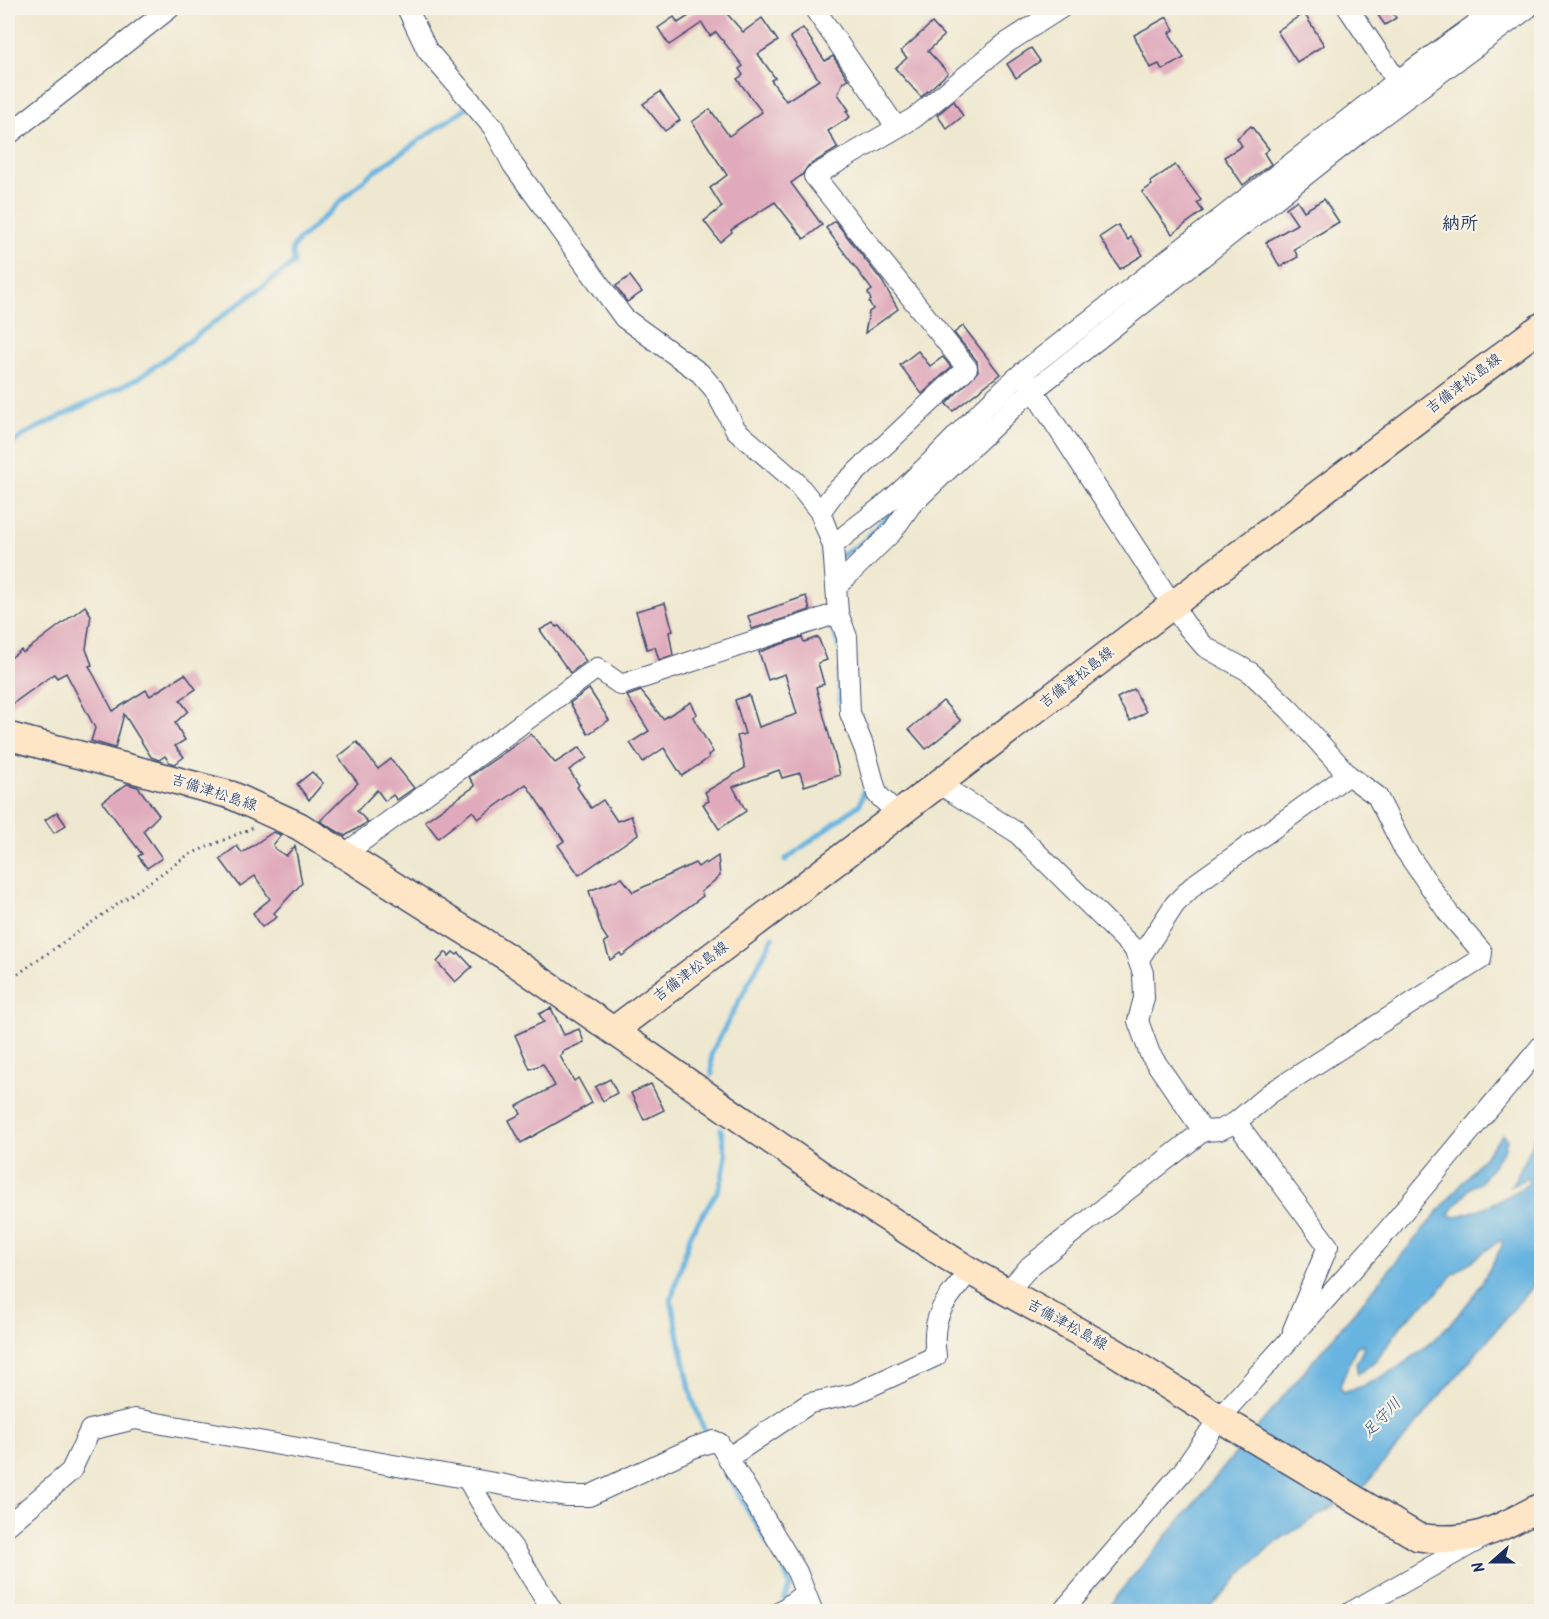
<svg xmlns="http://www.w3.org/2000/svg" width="1549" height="1619" font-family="Kalam,'Klee One',sans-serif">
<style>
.water{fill:#67b4e0;stroke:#41729f;stroke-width:1.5;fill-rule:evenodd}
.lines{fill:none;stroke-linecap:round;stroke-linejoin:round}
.stream{stroke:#67b4e0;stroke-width:5}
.building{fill:#e0aabc}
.street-casing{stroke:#3b4b6f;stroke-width:22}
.secondary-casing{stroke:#3b4b6f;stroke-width:30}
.path{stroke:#3b4b6f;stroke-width:3;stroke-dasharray:1.5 4.5;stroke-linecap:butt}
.street{stroke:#fff;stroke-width:20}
.secondary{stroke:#fee5c5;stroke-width:27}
.labels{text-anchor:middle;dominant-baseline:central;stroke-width:4.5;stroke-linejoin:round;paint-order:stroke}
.street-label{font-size:15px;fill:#1b2f5e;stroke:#f7f3e8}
.water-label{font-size:16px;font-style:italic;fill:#325785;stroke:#f7f3e8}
.quarter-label{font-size:18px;font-weight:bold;fill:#1b2f5e;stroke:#f7f3e8}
</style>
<rect width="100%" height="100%" fill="#f7f3e8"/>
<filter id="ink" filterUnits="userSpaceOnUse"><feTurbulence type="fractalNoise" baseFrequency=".0167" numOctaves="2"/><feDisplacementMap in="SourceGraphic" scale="12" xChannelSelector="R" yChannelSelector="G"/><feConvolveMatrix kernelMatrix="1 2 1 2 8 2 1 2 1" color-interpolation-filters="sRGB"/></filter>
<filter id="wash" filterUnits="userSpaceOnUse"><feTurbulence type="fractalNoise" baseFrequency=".008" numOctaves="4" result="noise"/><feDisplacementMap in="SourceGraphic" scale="24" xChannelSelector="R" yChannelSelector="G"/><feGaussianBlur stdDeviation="1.35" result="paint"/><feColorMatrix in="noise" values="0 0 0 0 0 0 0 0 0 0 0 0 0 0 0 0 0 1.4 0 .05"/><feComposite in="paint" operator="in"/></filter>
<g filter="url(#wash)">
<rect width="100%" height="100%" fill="#efe8d0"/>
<path class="water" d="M1541,1120V1276L1362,1489L1277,1541L1241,1574L1208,1611L1103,1612L1503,1134L1507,1139L1505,1148L1480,1183L1471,1187L1448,1215C1463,1221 1516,1193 1529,1183L1527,1178L1511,1186L1526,1159ZM1499,1241L1503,1242L1502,1246C1493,1262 1484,1280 1474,1295C1443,1338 1393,1379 1342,1393L1340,1386L1356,1347L1362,1344L1364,1348L1356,1363L1358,1374L1377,1360L1403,1323L1440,1290L1451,1276Z"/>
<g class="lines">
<g class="stream">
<path d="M1035,377L1067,351"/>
<path d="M8,446L29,432L139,378L294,263L292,249L298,241L368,176L466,108"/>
<path d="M823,545L829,613"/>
<path d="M839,557L863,542L892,511"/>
<path d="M832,625L839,648"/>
<path d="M839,672L840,704"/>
<path d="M785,860L860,804L866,784"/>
<path d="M712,1075L711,1055L714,1048L773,937"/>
<path d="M708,1440L692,1398L671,1300L691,1233L718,1190L722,1179L726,1156L721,1129"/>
<path d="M728,1477L779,1562"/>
<path d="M784,1569L790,1586L784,1600"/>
</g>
</g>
<g id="blocks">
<g class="building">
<path d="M701,8H722L743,32L762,18L778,41L758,54L775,78L771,80L786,101L819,80L790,37L803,28L825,61L833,56L848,79L843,82L838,94L849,110L846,111L850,117L828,131L838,148L808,166L802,175L791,183L822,225L804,239L775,202L731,230L732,232L720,242L704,221L722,207L710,188L727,175L692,122L710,109L729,136L762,112L737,79L743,75L739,69L743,66L716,32L710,36L702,23L669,45L658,28L674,17L678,23Z"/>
<path d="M1373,8H1390L1396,18L1385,25Z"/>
<path d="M1304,13L1324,45L1297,62L1277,31Z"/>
<path d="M1167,17L1174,30L1169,33L1184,58L1162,70L1159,64L1150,68L1134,35Z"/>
<path d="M932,23L944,36L928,51L948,73L921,97L895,68L907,58L901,51Z"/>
<path d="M1031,48L1040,61L1016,78L1007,64Z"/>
<path d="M660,92L680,120L665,131L643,104Z"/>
<path d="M954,101L963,116L947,129L937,115Z"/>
<path d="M1251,126L1269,149L1264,153L1271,164L1243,185L1224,157L1242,146L1237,138Z"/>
<path d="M1175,165L1201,200L1197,203L1203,211L1172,234L1142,192L1152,185L1150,182Z"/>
<path d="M1324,199L1339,222L1294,249L1298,257L1280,267L1266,242L1297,224L1286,208L1297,200L1304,211Z"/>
<path d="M835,221L882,281L898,309L865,333L869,312L873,309L869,302L871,300L868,293L872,290L826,228Z"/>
<path d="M1118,225L1128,240L1131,237L1143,255L1120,269L1100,237Z"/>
<path d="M630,276L642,292L627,302L616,286Z"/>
<path d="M963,326L1000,374L953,411L946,404L978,371L977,361L954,333Z"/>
<path d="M918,351L930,366L943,357L951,367L922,394L900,365Z"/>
<path d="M806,596L810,610L752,629L748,616Z"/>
<path d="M665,603L673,631L669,632L673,655L659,660L655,647L647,649L636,611Z"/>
<path d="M85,606L91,615L86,649L92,665L89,666L113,711L146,690L150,696L185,674L196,689L180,700L188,711L175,723L185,740L175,746L184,757L175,764L169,762L165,756L159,760L151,757L124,714L115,748L91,741L95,728L66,673L57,678L54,674L8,707V660L21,650L23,653Z"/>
<path d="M553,623L556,627L559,626L586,661L570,673L540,630Z"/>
<path d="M802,637L804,642L818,637L827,660L818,663L824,684L816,687L840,775L804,786L800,773L782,778L779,770L733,787L746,811L719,829L703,804L709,801L705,792L745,768L737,736L745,734L735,700L749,695L759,727L797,714L785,674L768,680L759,652Z"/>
<path d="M589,689L609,720L588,734L570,703Z"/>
<path d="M1134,689L1146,712L1130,721L1117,698Z"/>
<path d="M641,691L663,719L691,702L697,714L693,717L713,752L708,755L709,758L682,776L664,748L643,762L630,743L649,731L627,696Z"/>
<path d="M943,701L961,721L926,749L909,729Z"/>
<path d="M531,734L555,763L580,747L587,758L569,770L579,785L577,787L591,808L603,800L617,821L631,816L638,834L579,875L558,845L564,841L526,784L478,819L473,811L438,838L425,821L475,786L469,777Z"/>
<path d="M357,742L378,769L391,759L414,788L397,800L393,795L385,801L377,790L357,811L368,822L345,836L320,821L358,783L338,757Z"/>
<path d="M312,772L323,783L309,800L297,784Z"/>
<path d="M127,784L138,787L159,815L143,831L162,858L147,868L138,856L142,854L102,802Z"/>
<path d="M57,812L66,825L54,833L45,820Z"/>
<path d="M273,832L281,835L273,845L275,849L286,856L295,846L302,883L274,913L277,917L262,927L253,913L270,899L255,876L240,886L220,859L237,846L242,853Z"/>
<path d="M718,856L720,876L701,892L703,896L622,956L620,953L610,960L604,942L608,940L602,931L589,891L622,878L633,892L695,863L698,867L705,862L706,864Z"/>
<path d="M446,952L449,956L453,952L457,955L459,953L472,967L455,982L437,962Z"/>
<path d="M551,1008L564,1035L579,1029L584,1042L562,1052L563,1054L560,1056L574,1081L578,1078L592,1103L521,1143L509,1120L521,1114L517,1106L555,1086L543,1064L530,1069L515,1035L544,1022L539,1014Z"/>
<path d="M610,1079L617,1093L603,1101L595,1087Z"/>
<path d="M651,1084L664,1110L644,1120L631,1093Z"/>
</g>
</g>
</g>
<g filter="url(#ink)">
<use href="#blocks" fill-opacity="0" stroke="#3b4b6f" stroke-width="1.5"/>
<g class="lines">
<g class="street-casing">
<g id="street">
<path d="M407,8L427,50L493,127L513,165L624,318L700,373L714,389L736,430L796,482L820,512L833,546L838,613L847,637L850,713L865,750L877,794L899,815"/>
<path d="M814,8L896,127"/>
<path d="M1348,8L1403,90"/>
<path d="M8,135L170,8"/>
<path d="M1022,373L1185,624L1205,647L1250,672L1290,710L1348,775L1377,796L1403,847L1449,914L1482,952L1481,959L1473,964L1269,1094L1236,1122"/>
<path d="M820,512L834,493L967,368L814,176L914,118L1005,44L1061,8"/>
<path d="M833,546C853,527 875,514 895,496C939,457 977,411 1022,373L1397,81L1498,8"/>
<path d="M838,585L892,532L911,505L1021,400L1359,133L1528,8"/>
<path d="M939,784L1016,832L1134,949L1143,973L1144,998L1138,1021L1150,1054L1203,1131"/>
<path d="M346,853L597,668L621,685L838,613"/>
<path d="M1139,959L1175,904L1194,885L1348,775"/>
<path d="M1007,1292L1030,1266L1203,1131L1220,1130L1236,1122L1328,1246L1293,1330"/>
<path d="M728,1458L810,1403L854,1394L936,1356C930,1315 945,1301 970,1271"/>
<path d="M467,1478L491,1520L516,1552L553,1612"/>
<path d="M8,1525L71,1471L90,1430L135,1419L566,1496H589L695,1447L714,1441L719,1443L797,1572L813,1612"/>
<path d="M780,1612L804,1594"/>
<path d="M1062,1612L1183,1471L1220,1417L1387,1231L1542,1045"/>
<path d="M1351,1612L1482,1538"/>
</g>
</g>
<g class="secondary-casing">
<g id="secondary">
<path d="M8,736L231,795L299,826L507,957L830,1181L970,1271L1113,1351L1234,1427L1418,1537C1473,1545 1495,1530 1542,1506"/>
<path d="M614,1030C924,797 1230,558 1542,326"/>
</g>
</g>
<path class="path" d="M8,981L188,855L252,828"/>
<use href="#street" class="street"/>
<use href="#secondary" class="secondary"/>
</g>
</g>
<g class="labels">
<g class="street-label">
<text transform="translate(1464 384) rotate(-37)">吉備津松島線</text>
<text transform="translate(1077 678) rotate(-38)">吉備津松島線</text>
<text transform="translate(214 793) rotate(18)">吉備津松島線</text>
<text transform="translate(691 972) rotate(-37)">吉備津松島線</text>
<text transform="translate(1067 1325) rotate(29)">吉備津松島線</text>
</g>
<g class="water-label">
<text transform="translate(1382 1418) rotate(-46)">足守川</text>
</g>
<g class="quarter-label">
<text x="1460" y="224">納所</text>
</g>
</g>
<rect width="1549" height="1619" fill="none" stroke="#f7f3e8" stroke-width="30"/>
<g transform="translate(1492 1562) rotate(249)" stroke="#f7f3e8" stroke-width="4.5" paint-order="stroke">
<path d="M0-4.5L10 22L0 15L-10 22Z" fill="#1b2f5e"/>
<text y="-9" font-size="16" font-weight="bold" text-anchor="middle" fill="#1b2f5e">N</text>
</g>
</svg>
